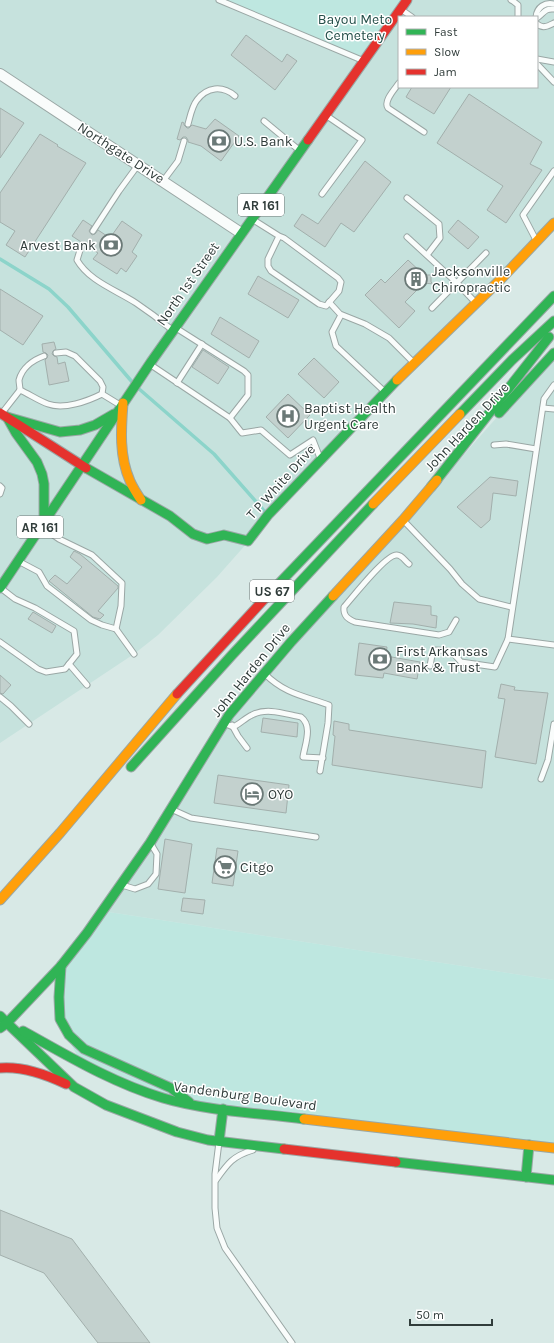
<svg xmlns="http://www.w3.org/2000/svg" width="554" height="1343" font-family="Karla,sans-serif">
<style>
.built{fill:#c6e2dd;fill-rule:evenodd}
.green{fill:#bee7e0}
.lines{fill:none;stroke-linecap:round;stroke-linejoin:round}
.stream{stroke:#8cd4ca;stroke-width:3.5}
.building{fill:#c3d1ce;stroke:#a2afac}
.lane-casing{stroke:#9aa7a5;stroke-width:7}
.street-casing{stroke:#9aa7a5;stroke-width:12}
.fast-casing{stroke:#9aa7a5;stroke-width:11}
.slow-casing{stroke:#9aa7a5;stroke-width:11}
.jam-casing{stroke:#9aa7a5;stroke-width:11}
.lane{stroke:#f9fcfb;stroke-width:5}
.street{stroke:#f9fcfb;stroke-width:10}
.fast{stroke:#30b455;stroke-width:9}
.slow{stroke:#ff9f0a;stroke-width:9}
.jam{stroke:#e5322d;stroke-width:9}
.labels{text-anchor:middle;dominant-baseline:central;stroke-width:3;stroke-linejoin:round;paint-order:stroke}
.shield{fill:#fff;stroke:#6f7776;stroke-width:1}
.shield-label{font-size:13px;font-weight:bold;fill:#313d3b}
.park-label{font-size:14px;fill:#244f49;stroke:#fff}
.poi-label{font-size:14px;fill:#313d3b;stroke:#fff;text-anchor:start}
.street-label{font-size:14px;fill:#313d3b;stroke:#fff}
</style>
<rect width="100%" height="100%" fill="#d8e9e6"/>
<g class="built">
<path d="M0,0H554V223L248,542L217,577L158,635L134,654L0,743ZM399,17H537V87H399Z"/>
<path d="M554,353V980L102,911L225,724Z"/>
</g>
<g class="green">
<path d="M219,0H407L365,62Z"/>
<path d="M102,911L554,980V1148L193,1105L82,1064L61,1026V966Z"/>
</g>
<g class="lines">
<g class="stream">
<path d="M0,259L49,289L68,307L133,383"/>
<path d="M138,388L214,454L266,513"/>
</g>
</g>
<g class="building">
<path d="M246,35L282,62L287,54L297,61L275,90L231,55Z"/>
<path d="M412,87H451L434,114L406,97Z"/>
<path d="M469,94L542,142L530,164L542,170L506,223L487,210L503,186L437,143Z"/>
<path d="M0,108L24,123L0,158Z"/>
<path d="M215,119L239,136L221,161L201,146L188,142V140L186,137H183L180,140L177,139L182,122L184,123V125L187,128H189L192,125L206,129Z"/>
<path d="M40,134L58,145L57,146L86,163L25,257L6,245L15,231L0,222V193Z"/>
<path d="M365,161L391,182L354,232L341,223L325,247L294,226L302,214L318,224Z"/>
<path d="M83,220L92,226L89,231L92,235L95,234L98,230L110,238L122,221L142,235L132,252L137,256L126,272L121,268L117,274L93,259L98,253L72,236Z"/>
<path d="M458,220L479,237L468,249L448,232Z"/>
<path d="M408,260L424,275H431V282L433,284L424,283L405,302L415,311L399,328L365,295L381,279L385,283Z"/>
<path d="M258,276L299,300L288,318L248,294Z"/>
<path d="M0,289L43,316L23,345L0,330Z"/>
<path d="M220,317L259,341L249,358L211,334Z"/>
<path d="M54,342L56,349L53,351L52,354L54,356L57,357L58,364L65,362L69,381L49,385L45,360L47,358L48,355L46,353L43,352L42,344Z"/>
<path d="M203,350L229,367L218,384L192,367Z"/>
<path d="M314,358L339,382L324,398L298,374Z"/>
<path d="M288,394L310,415L288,438L266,417Z"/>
<path d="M490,477L518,481L516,496L493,493L490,520L481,528L457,507Z"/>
<path d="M74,551L80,554L118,586V588L98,611L104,615L100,619L93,617L49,581L55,575L67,584L82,567L70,557Z"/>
<path d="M394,602L431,606V615L437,616L436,628L413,624L390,623Z"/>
<path d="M33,612L56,626L52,633L28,619Z"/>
<path d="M359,643L387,647L386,656L420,662L417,679L384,673L383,678L355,675Z"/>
<path d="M0,675L11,685L3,694L0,693Z"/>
<path d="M501,684L515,687L514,690L548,693L536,764L495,757L505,699L498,698Z"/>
<path d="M263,718L298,723L297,737L261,732Z"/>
<path d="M334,721L349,724V730L486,751L482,788L332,765L335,736L333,735Z"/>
<path d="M218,775L289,785L286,813L214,803Z"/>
<path d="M165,839L192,844L185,893L158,889Z"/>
<path d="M217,848L238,851L233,886L212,883Z"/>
<path d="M183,898L205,900L203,914L181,911Z"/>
<path d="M0,1210L72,1239L150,1343H98L44,1273L0,1255Z"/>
</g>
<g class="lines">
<g class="lane-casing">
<g id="lane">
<path d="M219,0L364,61"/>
<path d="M511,0L513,1L518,5V17"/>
<path d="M402,10L412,17"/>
<path d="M536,17C537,7 545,2 554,4"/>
<path d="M537,18C544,13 545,8 554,9"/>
<path d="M537,24C543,29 548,26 554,23"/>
<path d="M537,59L554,62"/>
<path d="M537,64L554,82"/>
<path d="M399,83C395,89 383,101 388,108L424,132"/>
<path d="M264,121L299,150"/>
<path d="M188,124C190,117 192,106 197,100C207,87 222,85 235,96"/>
<path d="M163,181L178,161L184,141"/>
<path d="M322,194L362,140L327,116"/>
<path d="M407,198L439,224L440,238L427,255"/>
<path d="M252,219L279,236L284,238L338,278L341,282L339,291L326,306L319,304L271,271L268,266V259L279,236"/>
<path d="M93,231L119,191L138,165"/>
<path d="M407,237L457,283L475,302"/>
<path d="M536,240L523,215L554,171"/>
<path d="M81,247L77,260C89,281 116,290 136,303C148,311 160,320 171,329"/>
<path d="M329,302L340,314L365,324L389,338L413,362"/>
<path d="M432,308L486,253"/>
<path d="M341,315L332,332L336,346L385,392"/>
<path d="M176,328L244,371L248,375V395L230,418"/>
<path d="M56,353L66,352L75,356L100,381L103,387L102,394"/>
<path d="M151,365L230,418L242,433L261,430L290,455L313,440L320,458"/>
<path d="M177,383L202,344"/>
<path d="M554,385L544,399L508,639L554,645"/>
<path d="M20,390C20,387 19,383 19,380C22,368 33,360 44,356"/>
<path d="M102,394L120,405"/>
<path d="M543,408L554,409"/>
<path d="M2,413L20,390C29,394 39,401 48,404C64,410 88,401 102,394"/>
<path d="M494,445L506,444L536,449"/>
<path d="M0,486L2,488L0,494"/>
<path d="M403,520L450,569L462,584L479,599L511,607"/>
<path d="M43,528L59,539L92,555L122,583L121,606L116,629"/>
<path d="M20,562L39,572L47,586L91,620L102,625L116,629L134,654"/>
<path d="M409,564C405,561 402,555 397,555C387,553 352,598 344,607C343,616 348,619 355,622L439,635L449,632L456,620"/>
<path d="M0,642L38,669L46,672L65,669L77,654L74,631L35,608L15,599L2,589"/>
<path d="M69,664L87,685"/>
<path d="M430,666L432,655L435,650C449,650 452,651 461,662L495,667L508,639"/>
<path d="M265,674C285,694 304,696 329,705L328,723L320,771"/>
<path d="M0,697L11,706L29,724"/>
<path d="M226,724L233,727C240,724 245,718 252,715C267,707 285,714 301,717C313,726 305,744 303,757L323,758"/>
<path d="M232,725L238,736L247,748"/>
<path d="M541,779L548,760L554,724"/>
<path d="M171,809L191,818L316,837"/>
<path d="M122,885L135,889L148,884L156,874L157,854L151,844"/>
<path d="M219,1142L215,1174V1208L217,1228L225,1248L292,1343"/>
<path d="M216,1180C228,1163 233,1156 253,1150"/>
</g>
</g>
<g class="street-casing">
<path id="street" d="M0,74L241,233"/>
</g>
<g class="fast-casing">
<g id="fast">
<path d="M499,413L554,353"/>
<path d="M460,414L512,360L554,321"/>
<path d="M7,417L60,432L80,430L95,425L114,414"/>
<path d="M7,417L16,433L37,462L42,474L44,484V521"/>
<path d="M86,468L170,516L193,534L207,539L224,535L248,541L268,515L397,380"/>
<path d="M431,487L549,337"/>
<path d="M0,588L151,362L308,140"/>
<path d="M268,595L554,296"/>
<path d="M131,767L232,655L373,504"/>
<path d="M61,966L59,997L60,1019L69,1035L84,1049L171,1088L189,1102"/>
<path d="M0,1016L7,1023"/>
<path d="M7,1023L74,1087L106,1105L177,1132L208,1140L284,1149"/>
<path d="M0,1028L7,1023L61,966L87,933L150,843L229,715L291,642L333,596"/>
<path d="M23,1031C68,1056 113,1083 163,1098C207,1111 258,1113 304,1119"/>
<path d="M219,1141L223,1109"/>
<path d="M396,1162L554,1180"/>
<path d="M526,1177L529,1145"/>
</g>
</g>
<g class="slow-casing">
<g id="slow">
<path d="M397,380L501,279L554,223"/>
<path d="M123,403C121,429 119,456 130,481C133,488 137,494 141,500"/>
<path d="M373,504L460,414"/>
<path d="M333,596L403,520L437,480"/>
<path d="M0,900L60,833L177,694"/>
<path d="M304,1119L554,1148"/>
</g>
</g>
<g class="jam-casing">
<g id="jam">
<path d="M308,140L407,0"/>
<path d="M0,413L86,468"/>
<path d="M177,694L268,595"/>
<path d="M0,1068C23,1066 45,1074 66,1084"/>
<path d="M284,1149L396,1162"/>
</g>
</g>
<use href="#lane" class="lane"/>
<use href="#street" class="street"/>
<use href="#fast" class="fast"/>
<use href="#slow" class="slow"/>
<use href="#jam" class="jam"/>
</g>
<defs>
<g id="bank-ring" transform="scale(1.15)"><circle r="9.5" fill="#fff" stroke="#6b7977" stroke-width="1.5"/><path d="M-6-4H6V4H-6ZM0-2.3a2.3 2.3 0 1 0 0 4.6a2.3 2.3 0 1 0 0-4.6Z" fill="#6b7977"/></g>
<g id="building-ring" transform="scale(1.15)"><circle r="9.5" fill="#fff" stroke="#6b7977" stroke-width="1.5"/><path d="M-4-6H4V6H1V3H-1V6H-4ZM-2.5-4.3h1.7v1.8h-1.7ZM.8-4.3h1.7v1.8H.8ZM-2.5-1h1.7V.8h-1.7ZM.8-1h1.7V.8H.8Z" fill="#6b7977"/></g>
<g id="hospital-ring" transform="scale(1.15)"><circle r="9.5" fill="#fff" stroke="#6b7977" stroke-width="1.5"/><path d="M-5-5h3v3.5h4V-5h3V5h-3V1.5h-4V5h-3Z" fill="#6b7977"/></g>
<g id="hotel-ring" transform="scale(1.15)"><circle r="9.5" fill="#fff" stroke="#6b7977" stroke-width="1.5"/><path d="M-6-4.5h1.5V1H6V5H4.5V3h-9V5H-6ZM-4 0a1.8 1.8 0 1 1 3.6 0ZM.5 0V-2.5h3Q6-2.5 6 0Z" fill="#6b7977"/></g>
<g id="supermarket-ring" transform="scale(1.15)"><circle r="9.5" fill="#fff" stroke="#6b7977" stroke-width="1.5"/><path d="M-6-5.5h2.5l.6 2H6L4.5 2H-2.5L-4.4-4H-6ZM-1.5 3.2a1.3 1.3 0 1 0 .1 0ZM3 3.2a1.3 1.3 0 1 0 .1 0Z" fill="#6b7977"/></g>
</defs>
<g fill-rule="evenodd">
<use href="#bank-ring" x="219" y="141"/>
<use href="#bank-ring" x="111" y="245"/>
<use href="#building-ring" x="416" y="279"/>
<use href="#hospital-ring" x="288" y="416"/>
<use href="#bank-ring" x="380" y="659"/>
<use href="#hotel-ring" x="252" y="794"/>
<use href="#supermarket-ring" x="225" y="867"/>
</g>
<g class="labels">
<g class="shield">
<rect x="238" y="194" width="46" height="22" rx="3"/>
<rect x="17" y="516" width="46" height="22" rx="3"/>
<rect x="250" y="580" width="44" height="22" rx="3"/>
</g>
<g class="shield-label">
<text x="261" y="205">AR 161</text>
<text x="40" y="527">AR 161</text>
<text x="272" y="591">US 67</text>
</g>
<g class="park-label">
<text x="355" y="19">Bayou Meto<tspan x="355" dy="16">Cemetery</tspan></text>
</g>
<g class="poi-label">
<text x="234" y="141">U.S. Bank</text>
<text x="96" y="245" text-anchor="end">Arvest Bank</text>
<text x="432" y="271">Jacksonville<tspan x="432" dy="16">Chiropractic</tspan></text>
<text x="304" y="408">Baptist Health<tspan x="304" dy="16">Urgent Care</tspan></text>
<text x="396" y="651">First Arkansas<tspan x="396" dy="16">Bank &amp; Trust</tspan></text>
<text x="268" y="794">OYO</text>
<text x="240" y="867">Citgo</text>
</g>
<g class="street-label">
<text transform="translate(121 153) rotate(33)">Northgate Drive</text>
<text transform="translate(188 284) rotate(-55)">North 1st Street</text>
<text transform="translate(467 427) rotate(-47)">John Harden Drive</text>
<text transform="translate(281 482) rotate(-48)">T P White Drive</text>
<text transform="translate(251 670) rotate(-51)">John Harden Drive</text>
<text transform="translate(245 1096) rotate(8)">Vandenburg Boulevard</text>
</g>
</g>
<rect x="398" y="16" width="140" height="72" fill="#ffffff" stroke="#adb1b1"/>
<rect x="406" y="29" width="20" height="6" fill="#30b455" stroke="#adb1b1"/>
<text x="434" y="36" font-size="12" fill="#313d3b">Fast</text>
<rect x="406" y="49" width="20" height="6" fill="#ff9f0a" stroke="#adb1b1"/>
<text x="434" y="56" font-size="12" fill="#313d3b">Slow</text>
<rect x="406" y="69" width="20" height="6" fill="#e5322d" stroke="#adb1b1"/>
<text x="434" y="76" font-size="12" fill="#313d3b">Jam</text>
<path d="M410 1319v6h82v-6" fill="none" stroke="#313d3b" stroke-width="2"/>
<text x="416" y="1319" font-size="12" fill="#313d3b" stroke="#ffffff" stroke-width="3" paint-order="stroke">50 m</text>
</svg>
